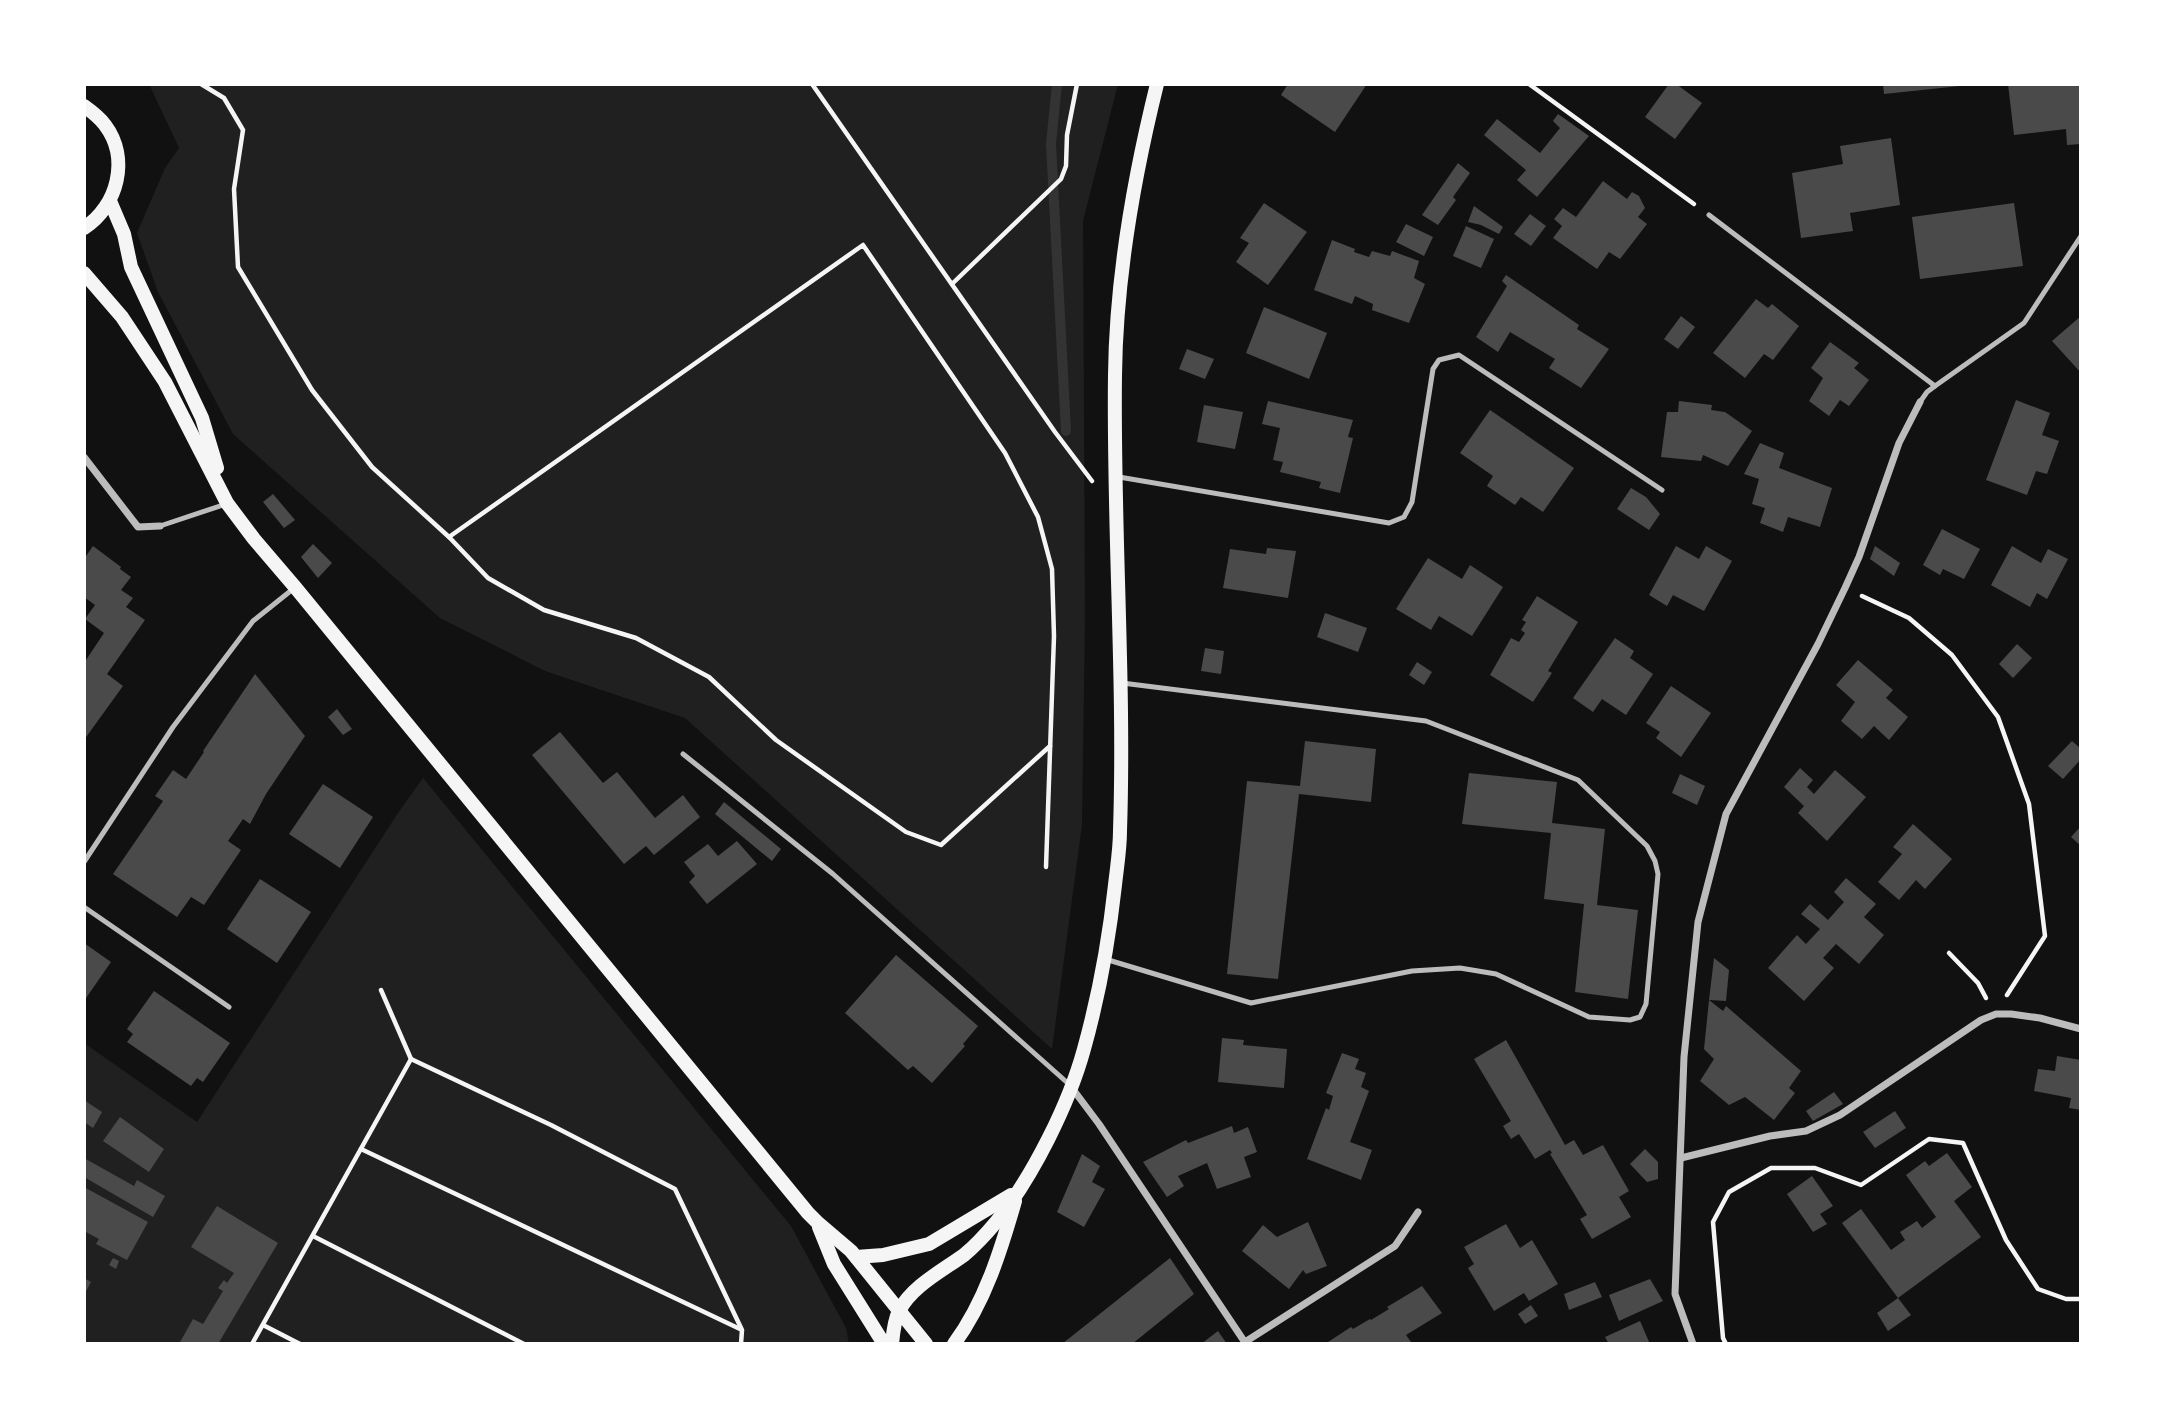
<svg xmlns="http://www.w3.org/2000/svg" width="2165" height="1428" font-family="Lato,sans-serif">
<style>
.green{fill:#202020}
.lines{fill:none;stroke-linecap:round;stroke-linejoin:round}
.stream{stroke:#333;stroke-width:10}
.building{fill:#4a4a4a}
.path{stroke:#f5f5f5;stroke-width:4.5}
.service{stroke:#bcbcbc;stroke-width:5}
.minor{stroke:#bcbcbc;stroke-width:7}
.secondary{stroke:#f5f5f5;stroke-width:14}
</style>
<rect width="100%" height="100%" fill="#111"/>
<g class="green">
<path d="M120,84H1118L1083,221L1085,618L1082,825L1052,1049L685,718L545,671L440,618L233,434L158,292L137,233L165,168L179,148L149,84L126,86Z"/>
<path d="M423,778L791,1226L846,1328L849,1344H84V1043L197,1122L398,813Z"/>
</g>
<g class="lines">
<path class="stream" d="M1057,84L1051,144L1066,431"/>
</g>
<g class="building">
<path d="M1288,84H1367L1335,132L1281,95Z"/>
<path d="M1669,84H1676L1702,103L1675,139L1645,117Z"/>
<path d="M1883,84H1960V86L1884,94Z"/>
<path d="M2008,84H2081V144L2067,145L2066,129L2014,135Z"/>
<path d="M1558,114L1589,136L1537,197L1517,180L1526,170L1484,135L1497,119L1540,153L1560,128L1553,121Z"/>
<path d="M1891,138L1900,205L1850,213L1853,231L1801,238L1792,173L1843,164L1840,146Z"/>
<path d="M1458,163L1470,173L1453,197L1456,200L1438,225L1422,215Z"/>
<path d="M1603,181L1627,199L1632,192L1639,196L1645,208L1638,217L1647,224L1620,259L1609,252L1597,269L1553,238L1562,226L1554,219L1563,208L1576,217Z"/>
<path d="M1264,203L1307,232L1268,285L1236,262L1249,243L1240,238Z"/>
<path d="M2014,203L2023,266L1920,279L1912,217Z"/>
<path d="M1474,206L1503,227L1499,234L1481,225L1468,222Z"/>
<path d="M1530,214L1546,226L1531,246L1514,234Z"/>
<path d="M1406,224L1433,237L1424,256L1396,242Z"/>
<path d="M1466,226L1494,239L1481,268L1453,256Z"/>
<path d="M1332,240L1355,249L1354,252L1369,257L1372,251L1390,256L1392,251L1419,261L1414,278L1425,284L1409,323L1372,310L1373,304L1355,296L1352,304L1314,290Z"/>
<path d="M1506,275L1579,325L1577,329L1609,349L1581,388L1549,368L1555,359L1510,332L1498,352L1476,337L1507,286L1502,281Z"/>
<path d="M1756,299L1768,308L1772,304L1799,326L1773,360L1764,354L1745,378L1713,353Z"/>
<path d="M1264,307L1327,333L1309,379L1246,353Z"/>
<path d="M1681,316L1695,327L1678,349L1664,339Z"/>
<path d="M2081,316V373L2052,341Z"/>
<path d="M1830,342L1859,363L1854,368L1869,380L1849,406L1840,400L1829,416L1809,401L1823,378L1811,368Z"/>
<path d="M1187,349L1214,359L1205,379L1179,369Z"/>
<path d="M2016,400L2050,413L2042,435L2059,441L2047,474L2036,471L2027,495L1986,480Z"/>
<path d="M1268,401L1353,420L1348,437L1353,438L1340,493L1319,488L1321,482L1280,472L1283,462L1273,460L1280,428L1262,424Z"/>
<path d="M1679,401L1712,405L1711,410L1725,412L1752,431L1728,466L1703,455L1701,461L1661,457L1667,412H1678Z"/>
<path d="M1204,405L1243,412L1235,449L1197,442Z"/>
<path d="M1490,410L1574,468L1543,512L1521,497L1515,505L1487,486L1493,476L1460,453Z"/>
<path d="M1760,443L1784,453L1779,468L1832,488L1820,527L1788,517L1783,532L1760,523L1765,508L1752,504L1759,479L1744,474Z"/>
<path d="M1631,488L1646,497L1660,514L1649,530L1617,509Z"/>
<path d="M273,494L295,520L284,528L263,502Z"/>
<path d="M1942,529L1980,549L1964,579L1943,569L1940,575L1923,565Z"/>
<path d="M313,544L332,563L318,578L301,557Z"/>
<path d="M93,546L121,567L120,569L131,577L121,590L133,598L126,607L145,620L107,674L123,686L84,740V658L86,660L104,633L85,619L95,605L84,597V559Z"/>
<path d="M1676,546L1699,559L1706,546L1732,561L1704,611L1673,595L1667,606L1649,595Z"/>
<path d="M1875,546L1900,563L1894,576L1870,559Z"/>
<path d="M2012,546L2041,563L2048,549L2068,559L2047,599L2037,593L2030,607L1991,585Z"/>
<path d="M1267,548L1296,551L1288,598L1223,588L1230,549L1266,554Z"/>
<path d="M1428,558L1462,579L1470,565L1503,587L1472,636L1439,616L1431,630L1396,609Z"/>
<path d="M1537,596L1578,622L1548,671L1552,673L1533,702L1490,675L1511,638L1519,642L1525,633L1521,630L1526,622L1522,620Z"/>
<path d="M1325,613L1367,628L1358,652L1317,637Z"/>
<path d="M1615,638L1634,651L1630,658L1653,674L1626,715L1602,699L1593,712L1573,698Z"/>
<path d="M2017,644L2032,658L2013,678L1999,664Z"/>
<path d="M1205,648L1224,651L1221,674L1201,671Z"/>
<path d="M1858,660L1893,690L1886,698L1908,717L1889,740L1874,726L1862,739L1841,721L1855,702L1836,685Z"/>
<path d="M1417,662L1432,672L1424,685L1409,675Z"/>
<path d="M255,674L305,736L266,794L250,824L243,819L228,841L241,850L204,905L191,897L177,917L113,874L163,801L155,796L173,770L186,779L204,752L203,751Z"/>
<path d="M1671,686L1711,713L1681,757L1656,738L1660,732L1646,723Z"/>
<path d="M337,709L352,729L343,735L328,717Z"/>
<path d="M560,732L603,783L617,772L655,818L683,795L700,817L654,855L646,846L624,864L532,755Z"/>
<path d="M1305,741L1376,749L1371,802L1299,794L1278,979L1227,974L1247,781L1300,786Z"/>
<path d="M2072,741L2081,749V759L2063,779L2048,766Z"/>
<path d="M1800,768L1813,780L1807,787L1814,794L1835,770L1866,797L1827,841L1798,813L1804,806L1784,787Z"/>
<path d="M1469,773L1557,782L1552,823L1605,829L1597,905L1638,910L1628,999L1575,992L1584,904L1544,899L1551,833L1462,824Z"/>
<path d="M1680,774L1705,786L1697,805L1672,793Z"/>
<path d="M323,784L373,817L340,868L289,834Z"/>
<path d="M724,802L781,849L772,861L715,814Z"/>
<path d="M1913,824L1952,859L1925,889L1916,880L1899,900L1878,882L1902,854L1893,847Z"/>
<path d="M2081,826V846L2071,837Z"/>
<path d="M737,841L757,864L707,904L689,882L695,876L684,862L708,844L718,856Z"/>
<path d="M1846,878L1876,904L1864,917L1884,935L1859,964L1836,944L1823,958L1834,968L1804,1001L1768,968L1797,935L1806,944L1820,929L1801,914L1810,904L1828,920L1844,902L1834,892Z"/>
<path d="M260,879L311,912L277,963L227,929Z"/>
<path d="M84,943L111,962L84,1001Z"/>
<path d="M896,955L978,1026L963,1044L965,1046L932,1083L913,1066L908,1070L845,1013Z"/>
<path d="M1714,958L1729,970L1726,1001L1709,1000Z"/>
<path d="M154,991L230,1043L203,1082L197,1078L191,1086L127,1042L133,1034L127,1029Z"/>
<path d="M1709,1000L1723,1011L1726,1006L1801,1071L1789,1088L1795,1093L1774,1120L1745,1097L1729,1105L1700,1081L1714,1059L1704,1049Z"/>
<path d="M1222,1038L1244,1040L1243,1045L1287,1049L1284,1088L1218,1082Z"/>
<path d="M1506,1040L1565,1145L1574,1140L1583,1155L1603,1145L1629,1191L1619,1197L1631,1217L1592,1239L1580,1219L1587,1215L1550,1154L1552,1153L1550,1150L1535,1159L1519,1134L1511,1139L1503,1126L1511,1121L1474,1059Z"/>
<path d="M1342,1053L1359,1059L1355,1069L1366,1073L1361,1087L1369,1091L1350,1142L1372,1150L1361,1180L1307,1159L1326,1108L1329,1110L1333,1096L1326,1093Z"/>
<path d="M2057,1056L2081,1060V1110L2069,1108L2071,1098L2034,1091L2038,1069L2055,1071Z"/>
<path d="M1834,1092L1843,1104L1813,1121L1806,1111Z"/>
<path d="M84,1100L102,1112L93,1128L84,1122Z"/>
<path d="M1895,1111L1906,1128L1875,1148L1863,1132Z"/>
<path d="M120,1117L164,1149L149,1172L103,1141Z"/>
<path d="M1232,1126L1234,1133L1248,1127L1257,1152L1244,1157L1251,1177L1217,1189L1207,1163L1178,1176L1184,1186L1167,1197L1143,1162L1186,1140L1188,1143Z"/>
<path d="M1645,1149L1658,1162V1179L1647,1182L1630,1164Z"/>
<path d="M1947,1153L1972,1187L1954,1201L1981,1237L1898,1298L1842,1223L1861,1209L1891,1250L1905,1240L1900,1232L1917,1221L1922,1228L1936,1217L1906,1175L1925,1161L1929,1166Z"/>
<path d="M1082,1154L1100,1166L1092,1182L1105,1189L1084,1227L1057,1212Z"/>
<path d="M84,1158L134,1186L137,1180L165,1196L153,1217L84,1177Z"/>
<path d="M1812,1176L1833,1206L1820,1214L1827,1224L1813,1232L1787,1194Z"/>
<path d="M84,1187L148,1222L127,1260L96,1244L99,1239L84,1231Z"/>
<path d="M217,1206L278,1243L218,1344H179L193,1319L203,1324L223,1291L218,1288L224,1280L227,1283L234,1273L191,1247Z"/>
<path d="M1308,1222L1327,1266L1306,1274L1303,1270L1289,1289L1242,1251L1263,1225L1277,1237Z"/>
<path d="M1506,1224L1520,1248L1532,1240L1558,1284L1529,1301L1524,1293L1494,1311L1468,1268L1474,1264L1464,1247Z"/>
<path d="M113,1258L119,1261L116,1269L109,1265Z"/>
<path d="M1170,1258L1194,1294L1132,1344H1062Z"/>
<path d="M84,1278L91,1282L84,1295Z"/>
<path d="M1650,1279L1663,1301L1619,1321L1609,1295Z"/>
<path d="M1595,1282L1602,1297L1569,1310L1564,1294Z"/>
<path d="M1422,1286L1442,1313L1406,1335L1411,1342L1407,1344H1325L1351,1327L1353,1329L1370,1319L1371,1320L1389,1309L1387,1307Z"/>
<path d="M1898,1298L1911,1315L1888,1331L1877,1313Z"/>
<path d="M1531,1305L1538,1316L1525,1324L1518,1314Z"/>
<path d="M1640,1321L1650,1344H1609L1605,1337Z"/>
<path d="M1218,1331L1227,1344H1201Z"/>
</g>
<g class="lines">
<g class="path">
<path d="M201,84L224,98L243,130L234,189L238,267L312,390L372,467L449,537L488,578L544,610L636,638L709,677L776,740L906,832L941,845L1050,746"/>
<path d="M812,84L1055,432L1092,481"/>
<path d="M1529,84L1694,204"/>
<path d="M952,284L1061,179L1066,166L1067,135L1077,84"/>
<path d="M449,537L863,245L1005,453L1038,517L1052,569L1054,636L1046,867"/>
<path d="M1862,596L1909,618L1952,655L1998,717L2029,804L2045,936L2007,995"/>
<path d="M1949,953L1978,983L1986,998"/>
<path d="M381,990L411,1059L551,1125L675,1189L742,1330L741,1344"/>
<path d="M361,1149L740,1329"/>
<path d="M313,1236L524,1344"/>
<path d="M263,1325L300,1344"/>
<path d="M252,1344L411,1059"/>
<path d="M1726,1344L1723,1338L1713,1222L1729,1192L1771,1168H1815L1861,1185L1929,1139L1963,1143L2006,1240L2038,1289L2066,1299H2081"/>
</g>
<g class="service">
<path d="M1709,215L1935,386"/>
<path d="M1920,402L1927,392L1935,386L2024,323L2081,236"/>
<path d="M1119,477L1389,523L1404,517L1412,502L1433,369L1439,360L1459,355L1662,490"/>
<path d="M160,526L226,504"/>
<path d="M683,754L833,874L1071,1086"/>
<path d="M84,862L173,727L253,621L293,589"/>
<path d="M84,907L229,1007"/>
<path d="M1105,959L1251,1003L1412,971L1460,968L1496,974L1589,1017L1630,1020L1640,1017L1646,1004L1658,874L1655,861L1647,846L1578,780L1426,721L1122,683"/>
</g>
<g class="minor">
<path d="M84,457L138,527L160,526"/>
<path d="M1072,1088L1099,1124L1246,1344"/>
<path d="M1681,1158L1770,1136L1806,1131L1840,1115L1981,1020L1996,1014H2011L2040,1018L2081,1029"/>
<path d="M1245,1342L1395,1246L1418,1212"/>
<path d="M1693,1344L1675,1294L1684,1057L1698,922L1726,814L1818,644L1845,588L1859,557L1899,443L1920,402"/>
</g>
<g class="secondary">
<path d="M84,106C91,111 100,118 105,125C130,158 118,206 84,228"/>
<path d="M110,201L124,234L131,267L202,418L217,468"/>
<path d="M84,273L122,317L165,382L227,503L254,539L295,587L808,1213L817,1222L851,1251L926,1344"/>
<path d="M819,1227L834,1264L884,1344"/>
<path d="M856,1257L883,1255L929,1244L1011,1195"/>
<path d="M892,1344C893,1333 894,1321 899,1311C912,1286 942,1271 964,1255C975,1246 987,1233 997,1221C1033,1176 1069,1104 1084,1049C1099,995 1109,940 1115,885C1117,867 1120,849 1120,831C1125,679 1113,527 1115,375C1116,280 1134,177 1157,84"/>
<path d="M954,1344C985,1302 1001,1250 1015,1201"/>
</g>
</g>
<rect width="2165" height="1428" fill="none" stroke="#ffffff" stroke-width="172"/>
</svg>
